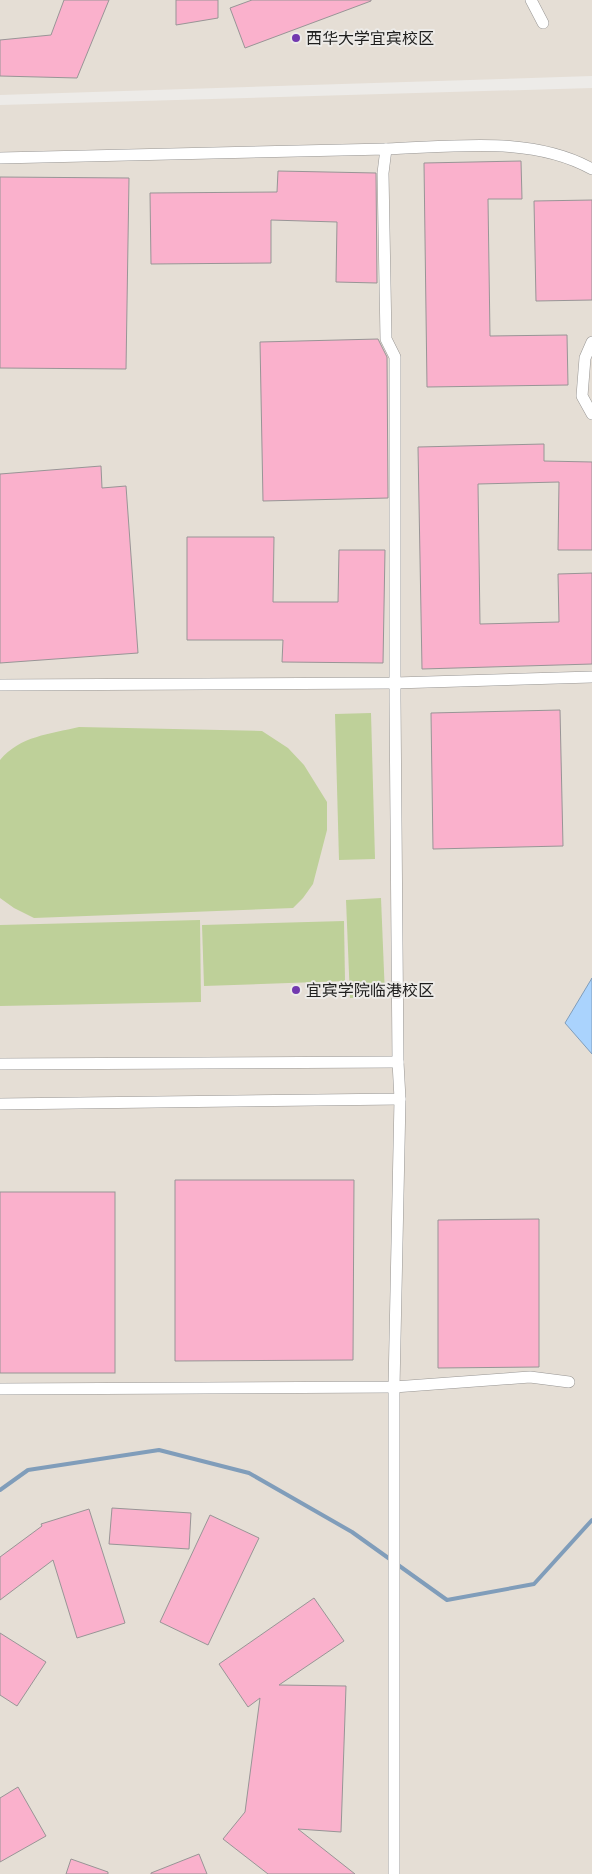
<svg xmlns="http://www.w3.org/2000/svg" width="592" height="1874" font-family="Helvetica,'Noto Sans SC',sans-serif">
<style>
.built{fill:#e5ded5}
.green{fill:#bed099}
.water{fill:#aad3fd;stroke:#809dba}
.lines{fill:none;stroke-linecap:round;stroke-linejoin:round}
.stream{stroke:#809dba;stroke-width:4}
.building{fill:#fab1cc;stroke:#989596}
.street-casing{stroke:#979593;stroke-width:12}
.street{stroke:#fff;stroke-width:11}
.poi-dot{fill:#7239af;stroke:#edebe8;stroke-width:2}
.labels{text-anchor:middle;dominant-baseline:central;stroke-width:4;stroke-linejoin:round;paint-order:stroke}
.poi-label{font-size:16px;fill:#1e1e1d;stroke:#edebe8;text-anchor:start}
</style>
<rect width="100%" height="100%" fill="#edebe8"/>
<g class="built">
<path d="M0,0H592V76L0,95Z"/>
<path d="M592,88V1874H0V105Z"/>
</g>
<g class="green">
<path d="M371,713L375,859L339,860L335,714Z"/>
<path d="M79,727L262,731L288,748L304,765L327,802V830L313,884L303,898L293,908L34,918L14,908L0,898V760C20,736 50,734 79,727Z"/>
<path d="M381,898L385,996L350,998L346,900Z"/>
<path d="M200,920L201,1002L0,1006V925Z"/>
<path d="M344,921L345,981L204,986L202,925Z"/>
</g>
<path class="water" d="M592,978V1054L565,1023Z"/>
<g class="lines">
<path class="stream" d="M0,1490L28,1470L159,1450L249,1473L352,1532L447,1600L534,1584L592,1520"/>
</g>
<g class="building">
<path d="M64,0H109L77,78L0,76V40L51,35Z"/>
<path d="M176,0H218V18L176,25Z"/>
<path d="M252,0H371V1L245,48L230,8Z"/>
<path d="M521,161L522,199H488L490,336L567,335L568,385L427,387L424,163Z"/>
<path d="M278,171L376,173L377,283L336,282L337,222L271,220V263L151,264L150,193L277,192Z"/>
<path d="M0,177L129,178L126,369L0,368Z"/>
<path d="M592,200V300L536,301L534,201Z"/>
<path d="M378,339L387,357L388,498L263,501L260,342Z"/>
<path d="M544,444V461L592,462V550H558L559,482L478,484L480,624L559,622L558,574L592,573V664L422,669L418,447Z"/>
<path d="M101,466L102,488L126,486L138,653L0,663V474Z"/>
<path d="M187,537H274L273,602H338L339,550H385L383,663L282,662L283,640H187Z"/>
<path d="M560,710L563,846L433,849L431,713Z"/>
<path d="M175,1180H354L353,1360L175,1361Z"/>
<rect x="0" y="1192" width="115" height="181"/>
<path d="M539,1219V1367L438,1368V1220Z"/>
<path d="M112,1508L191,1513L189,1549L109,1544Z"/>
<path d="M89,1509L125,1623L77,1638L53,1560L0,1600V1557L42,1526L41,1524Z"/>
<path d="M210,1515L259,1538L208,1645L160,1622Z"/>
<path d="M314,1598L344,1641L279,1685L346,1686L341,1832L298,1829L355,1874H268L223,1839L245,1812L260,1698L248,1707L219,1664Z"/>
<path d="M0,1633L46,1662L17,1706L0,1695Z"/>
<path d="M18,1787L46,1836L0,1862V1798Z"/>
<path d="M199,1854L207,1874H151V1873Z"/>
<path d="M71,1859L108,1872V1874H66Z"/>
</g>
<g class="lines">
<g class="street-casing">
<g id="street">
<path d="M531,0L543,23"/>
<path d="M386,149C453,147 531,135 592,169"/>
<path d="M0,158L386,149L383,173L386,339L395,357V700L398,1062L400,1099L0,1104"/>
<path d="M592,342L585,358L582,396L592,414"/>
<path d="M0,685L395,683L592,677"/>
<path d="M0,1064L398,1062"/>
<path d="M0,1389L394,1387L530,1377L569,1382"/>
<path d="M394,1874V1387L400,1099"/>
</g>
</g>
<use href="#street" class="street"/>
</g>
<g class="poi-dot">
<circle cx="296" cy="38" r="5"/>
<circle cx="296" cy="990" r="5"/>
</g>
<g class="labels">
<g class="poi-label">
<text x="306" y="38">西华大学宜宾校区</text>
<text x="306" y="990">宜宾学院临港校区</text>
</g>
</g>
</svg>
